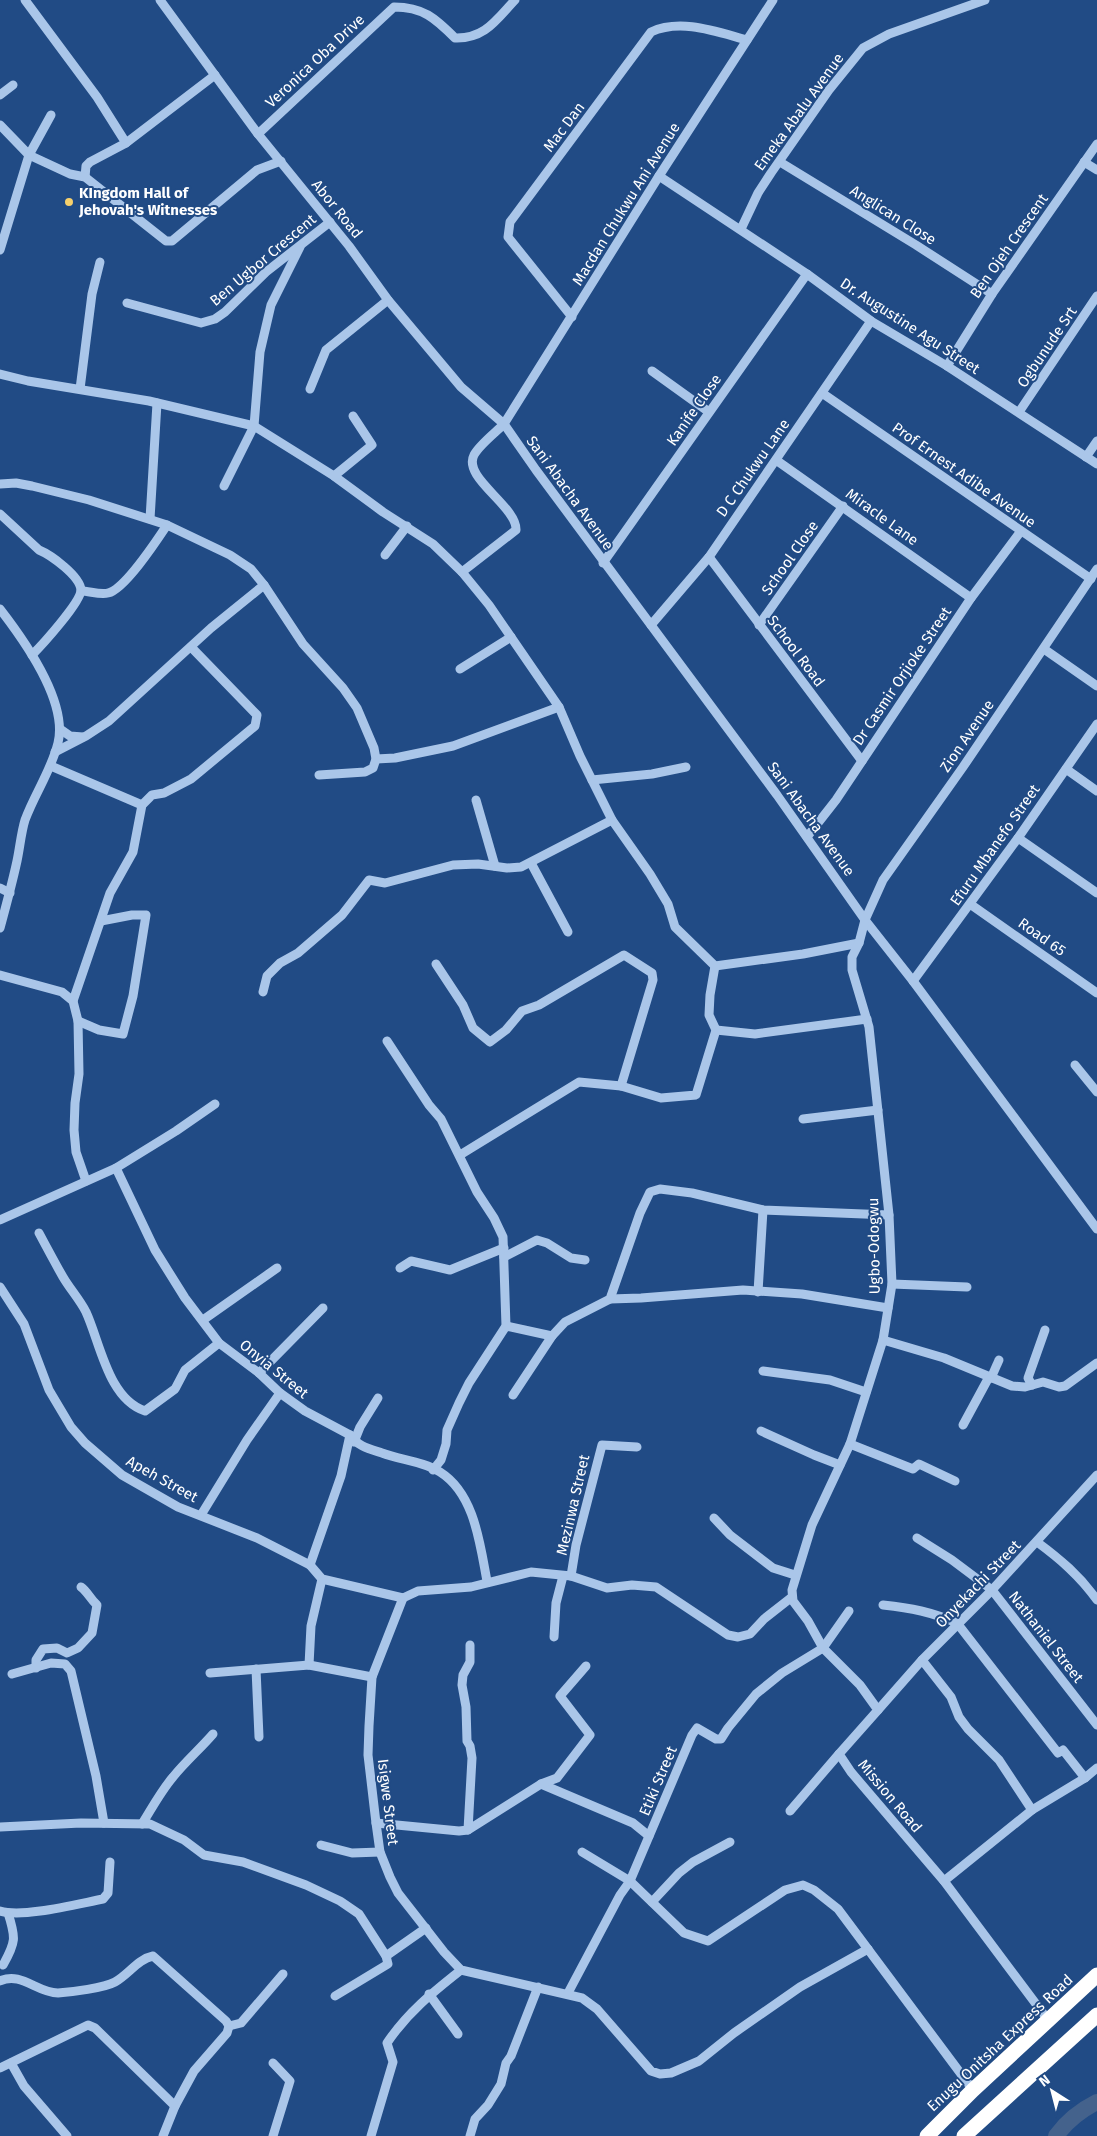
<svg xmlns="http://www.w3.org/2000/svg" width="1097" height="2136" font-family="'Fira Sans',sans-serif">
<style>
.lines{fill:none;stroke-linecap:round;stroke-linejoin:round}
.river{stroke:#44628c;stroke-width:16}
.minor{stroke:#aac6e9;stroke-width:9}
.highway{stroke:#fff;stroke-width:15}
.poi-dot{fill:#f6d06c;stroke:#214b85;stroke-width:2}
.labels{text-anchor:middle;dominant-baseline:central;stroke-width:4;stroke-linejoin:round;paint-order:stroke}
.street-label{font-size:15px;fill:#fff;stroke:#214b85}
.poi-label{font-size:15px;font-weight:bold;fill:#fff;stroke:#214b85;text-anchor:start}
</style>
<rect width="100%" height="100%" fill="#214b85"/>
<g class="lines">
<path class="river" d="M1056,2136C1067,2121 1081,2110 1097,2102"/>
<g class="minor">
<path d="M25,0L97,97L126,143L90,162L86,166L85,177"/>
<path d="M160,0L258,134L349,246L388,300L461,387L504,424L536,470L777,795L865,920L913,981L1097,1229"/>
<path d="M0,95L13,85"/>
<path d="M0,125L29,155L70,174L85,177L166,241H172L257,170L281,161"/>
<path d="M258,134L394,7C423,7 435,18 455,38C485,39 496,20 515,0"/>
<path d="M126,143L215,75"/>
<path d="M780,162L916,245L992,294"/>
<path d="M1084,162L1097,170"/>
<path d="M659,176L807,274L871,321L947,366L1097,464"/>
<path d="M741,229L758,193L771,173L829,90L863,48L889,34L985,0"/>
<path d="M0,250L29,155L51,115"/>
<path d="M127,303L201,323L215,319L225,312L266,272L330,222"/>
<path d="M572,317L508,237L510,222L651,32C681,18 717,32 747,40"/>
<path d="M947,366L992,294L1097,144"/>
<path d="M652,371L709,412"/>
<path d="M0,374L28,381L149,401L254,426L334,476L383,512L433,544L462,572L489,605L559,707L580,756L612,820L650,874L668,904L675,927L715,966L803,954L859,943"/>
<path d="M80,389L92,294L100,262"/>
<path d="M310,389L326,350L388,300"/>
<path d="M822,393L1091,579"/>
<path d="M1019,412L1097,296"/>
<path d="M1086,457L1097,441"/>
<path d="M776,460L971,598"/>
<path d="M334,476L372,445L353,416"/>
<path d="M0,484L16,483L32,486L89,500L167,525L230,555L251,569L264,585L211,628L109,721L86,736L55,752"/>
<path d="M224,486L254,426L260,352L271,305L300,247"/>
<path d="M0,514L39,550C51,555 80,576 81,590C81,602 42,645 32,655"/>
<path d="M150,519L157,403"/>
<path d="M385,555L407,526"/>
<path d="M709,557L862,761"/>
<path d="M603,563L807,274"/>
<path d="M462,572L516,530C517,506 462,478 474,455C479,445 496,432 504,424L659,176L773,0"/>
<path d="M264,585L303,644L343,688L357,708L374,748L376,759L373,768L365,772L319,775"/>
<path d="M81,591C89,591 100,595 108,593C125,589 157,540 167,525"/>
<path d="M0,609C24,640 68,702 58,743C51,771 35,793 25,820C21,833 20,847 17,861C12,884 6,906 0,928"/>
<path d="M651,625L709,557L871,321"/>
<path d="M759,625L843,506"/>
<path d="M1044,649L1097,686"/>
<path d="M460,669L511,637"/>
<path d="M60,729L70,736L83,737"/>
<path d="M376,759L395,758L453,746L559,707"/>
<path d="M51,766L142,805"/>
<path d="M1066,769L1097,791"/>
<path d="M592,780L652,774L686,767"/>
<path d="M476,800L495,866"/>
<path d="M807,837L836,800L971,598L1021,531"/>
<path d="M1018,838L1097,893"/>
<path d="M531,863L568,932"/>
<path d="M0,888L10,893"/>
<path d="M970,904L1097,993"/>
<path d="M436,964L463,1005L473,1028L490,1042L506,1030L522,1011L539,1005L624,955L652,973L653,980L621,1086"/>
<path d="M0,975L62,992L73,1001L78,1021L79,1074L75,1103L74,1130L76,1152L86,1181"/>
<path d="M913,981L1018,838L1097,724"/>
<path d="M263,992L267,976L280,963L298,953L342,915L369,880L385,883L453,865L478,864L507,868L521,867L612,820"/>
<path d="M73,1001L110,893L133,852L142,805L152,795L164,793L191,779L255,726L257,715L191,647"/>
<path d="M78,1021L99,1030L123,1034L133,996L146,915H132L101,921"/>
<path d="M716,1030L755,1034L867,1019"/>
<path d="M387,1041L429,1105L441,1119L477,1192L494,1218L503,1237L506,1326L469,1383L459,1403L447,1430L446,1444L441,1460L433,1470"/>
<path d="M1075,1065L1097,1092"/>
<path d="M803,1119L878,1110"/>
<path d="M460,1155L579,1082L621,1086L661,1098L696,1095L716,1030L709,1015L710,995L715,966"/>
<path d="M116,1168L155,1250L185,1298L219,1343L259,1373L280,1393L305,1411L350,1435C357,1446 370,1449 382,1453C400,1460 423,1461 440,1472C475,1494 480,1545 487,1581"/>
<path d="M0,1220L116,1168L176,1131L215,1104"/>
<path d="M39,1233C47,1248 55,1263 63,1277C70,1289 80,1300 86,1312C100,1342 108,1399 145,1411L175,1389L185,1370L219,1343"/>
<path d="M504,1257L537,1240L547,1243L571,1258L585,1260"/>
<path d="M400,1268L411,1261L450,1270L504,1248"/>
<path d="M892,1284L967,1287"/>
<path d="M0,1287L24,1324L49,1390L71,1427L85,1443L122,1475L178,1507L257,1538L310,1565L322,1579L403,1598"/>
<path d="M758,1292L763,1210"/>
<path d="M610,1299L641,1298L743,1290L802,1294L888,1308"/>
<path d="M203,1320L277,1268"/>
<path d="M506,1326L552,1336L565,1322L610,1299L640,1213L650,1192L660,1189L692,1193L763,1210L889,1215"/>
<path d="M883,1340L944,1358L1012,1386L1025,1387L1043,1382L1059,1387L1065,1386L1097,1363"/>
<path d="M763,1371L830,1380L866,1392"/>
<path d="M259,1373L323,1308"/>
<path d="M991,1378L999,1360"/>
<path d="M1032,1385L1028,1378L1045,1330"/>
<path d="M513,1395L552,1336"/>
<path d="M963,1425L989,1377"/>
<path d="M761,1431L814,1455L840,1465"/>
<path d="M354,1442L360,1427L378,1398"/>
<path d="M850,1444L913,1469L919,1464L955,1481"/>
<path d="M201,1515L247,1440L280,1393"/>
<path d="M714,1518L730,1535L773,1568L795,1575"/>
<path d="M917,1538L952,1560L992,1590L1097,1725"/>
<path d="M1037,1542C1060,1559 1080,1576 1097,1600"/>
<path d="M310,1565L341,1476L350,1435"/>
<path d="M571,1576L576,1545L602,1445L637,1447"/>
<path d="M403,1598L372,1677L369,1726L368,1755L376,1823L380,1852L390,1877L398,1893L444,1952L461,1970L582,1998L597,2009L651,2071L660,2074L671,2073L699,2061L734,2033L800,1987L868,1949"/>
<path d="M403,1598L418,1591L471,1587L531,1572L571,1576L607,1588L632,1585L656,1587L728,1635L738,1637L750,1634L764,1619L792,1597"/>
<path d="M883,1605C912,1608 931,1612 957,1623L1058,1753L1063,1750L1085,1778"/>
<path d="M554,1637L556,1603L563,1576"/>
<path d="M922,1660L951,1697L959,1717L968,1729L999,1760L1032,1810"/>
<path d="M309,1665L311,1626L322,1579"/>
<path d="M36,1668V1660L43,1649L57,1648L67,1653L78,1648L92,1633L97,1605C90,1599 88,1592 81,1587"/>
<path d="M256,1669L259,1737"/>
<path d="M210,1673L309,1665L372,1677"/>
<path d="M12,1674L51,1663L65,1664L71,1671L96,1776L104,1823"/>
<path d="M878,1710L922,1660L992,1590L1097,1475"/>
<path d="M541,1784L633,1823L649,1836"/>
<path d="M790,1811L839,1754"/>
<path d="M376,1823L459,1831L468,1830L541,1784L557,1778L590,1735L560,1696L586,1666"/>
<path d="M142,1824C152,1808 161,1791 173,1777C185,1762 200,1749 213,1734"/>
<path d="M0,1827L81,1823L150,1824L184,1840L204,1855L243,1862L306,1885L340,1901L359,1914L386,1956L388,1964L335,1996"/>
<path d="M468,1830L472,1758L470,1746L467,1741L466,1707L462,1685L463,1675L470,1662V1645"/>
<path d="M321,1845L352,1853L380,1852"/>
<path d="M582,1852L630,1881L684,1933L708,1941L785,1890L803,1885L814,1890L838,1909L973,2090"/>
<path d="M944,1881L1032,1810L1085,1778L1097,1768"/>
<path d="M652,1902L679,1873L693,1862L730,1842"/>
<path d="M0,1911C23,1918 77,1904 103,1899L108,1893L110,1862"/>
<path d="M386,1956L426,1928"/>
<path d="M3,1965C16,1942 16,1938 8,1913"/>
<path d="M0,1981C21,1971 37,1993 58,1993C72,1992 104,1988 115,1982C129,1974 138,1959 153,1956L226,2021L229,2026L227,2033L194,2071L175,2106L163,2136"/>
<path d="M568,1993L620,1895L630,1881L692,1735L697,1728L716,1739H721L728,1728L756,1694L782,1673L823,1648L849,1611"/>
<path d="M429,1994L458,2034"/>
<path d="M1048,2020L944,1881L851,1772L839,1754L878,1710L860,1685L823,1648L808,1621L793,1601L792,1590L812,1525L850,1444L883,1340L892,1284L889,1215L869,1027L852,970V957L859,943L865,920L883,880L963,767L1097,569"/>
<path d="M229,2026L241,2023L283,1974"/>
<path d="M11,2063L24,2086L67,2136"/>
<path d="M273,2063L290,2081L273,2136"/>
<path d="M0,2068L88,2025L95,2028L175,2106"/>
<path d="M371,2136L393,2062L387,2043C407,2013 433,1992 461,1970"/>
<path d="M470,2136L475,2119L488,2105L501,2084L506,2063L511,2056L538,1987"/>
</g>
<g class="highway">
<path d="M927,2136L973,2090L1097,1975"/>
<path d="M964,2136L1097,2015"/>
</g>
</g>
<circle class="poi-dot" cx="69" cy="202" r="5"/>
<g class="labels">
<g class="street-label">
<text transform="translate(315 61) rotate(-43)">Veronica Oba Drive</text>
<text transform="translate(799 112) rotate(-54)">Emeka Abalu Avenue</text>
<text transform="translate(564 127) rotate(-53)">Mac Dan</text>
<text transform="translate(626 204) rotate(-58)">Macdan Chukwu Ani Avenue</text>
<text transform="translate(337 209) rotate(51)">Abor Road</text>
<text transform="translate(893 215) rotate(32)">Anglican Close</text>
<text transform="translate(1009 246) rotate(-55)">Ben Ojeh Crescent</text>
<text transform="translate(263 260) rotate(-40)">Ben Ugbor Crescent</text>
<text transform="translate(910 326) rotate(33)">Dr. Augustine Agu Street</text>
<text transform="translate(1047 347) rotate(-56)">Ogbunude Srt</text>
<text transform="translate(694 410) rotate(-55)">Kanife Close</text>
<text transform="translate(753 468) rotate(-55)">D C Chukwu Lane</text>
<text transform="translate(964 475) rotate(35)">Prof Ernest Adibe Avenue</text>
<text transform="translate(570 493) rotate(54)">Sani Abacha Avenue</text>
<text transform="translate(882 517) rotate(36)">Miracle Lane</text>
<text transform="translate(790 558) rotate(-55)">School Close</text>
<text transform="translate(796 651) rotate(53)">School Road</text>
<text transform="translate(902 676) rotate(-56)">Dr Casmir Orjioke Street</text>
<text transform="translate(967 736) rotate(-56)">Zion Avenue</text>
<text transform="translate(811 819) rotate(54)">Sani Abacha Avenue</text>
<text transform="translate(995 845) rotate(-55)">Efuru Mbanefo Street</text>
<text transform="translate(1042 937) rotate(35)">Road 65</text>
<text transform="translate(874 1246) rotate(-91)">Ugbo-Odogwu</text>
<text transform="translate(274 1369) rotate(39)">Onyia Street</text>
<text transform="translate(162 1479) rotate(29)">Apeh Street</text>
<text transform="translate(573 1505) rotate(-77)">Mezinwa Street</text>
<text transform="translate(978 1584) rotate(-46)">Onyekachi Street</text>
<text transform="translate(1046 1637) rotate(52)">Nathaniel Street</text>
<text transform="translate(658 1781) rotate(-67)">Etiki Street</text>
<text transform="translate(890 1796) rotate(50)">Mission Road</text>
<text transform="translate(388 1802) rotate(83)">Isigwe Street</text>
<text transform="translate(1000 2043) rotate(-43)">Enugu Onitsha Express Road</text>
</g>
<g class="poi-label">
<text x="79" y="193">KIngdom Hall of<tspan x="79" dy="17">Jehovah's Witnesses</tspan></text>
</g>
</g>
<g transform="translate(1052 2091) rotate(324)" stroke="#214b85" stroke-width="4" paint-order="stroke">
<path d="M0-4L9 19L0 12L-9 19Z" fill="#ffffff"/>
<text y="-8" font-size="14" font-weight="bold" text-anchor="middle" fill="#ffffff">N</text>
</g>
</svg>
